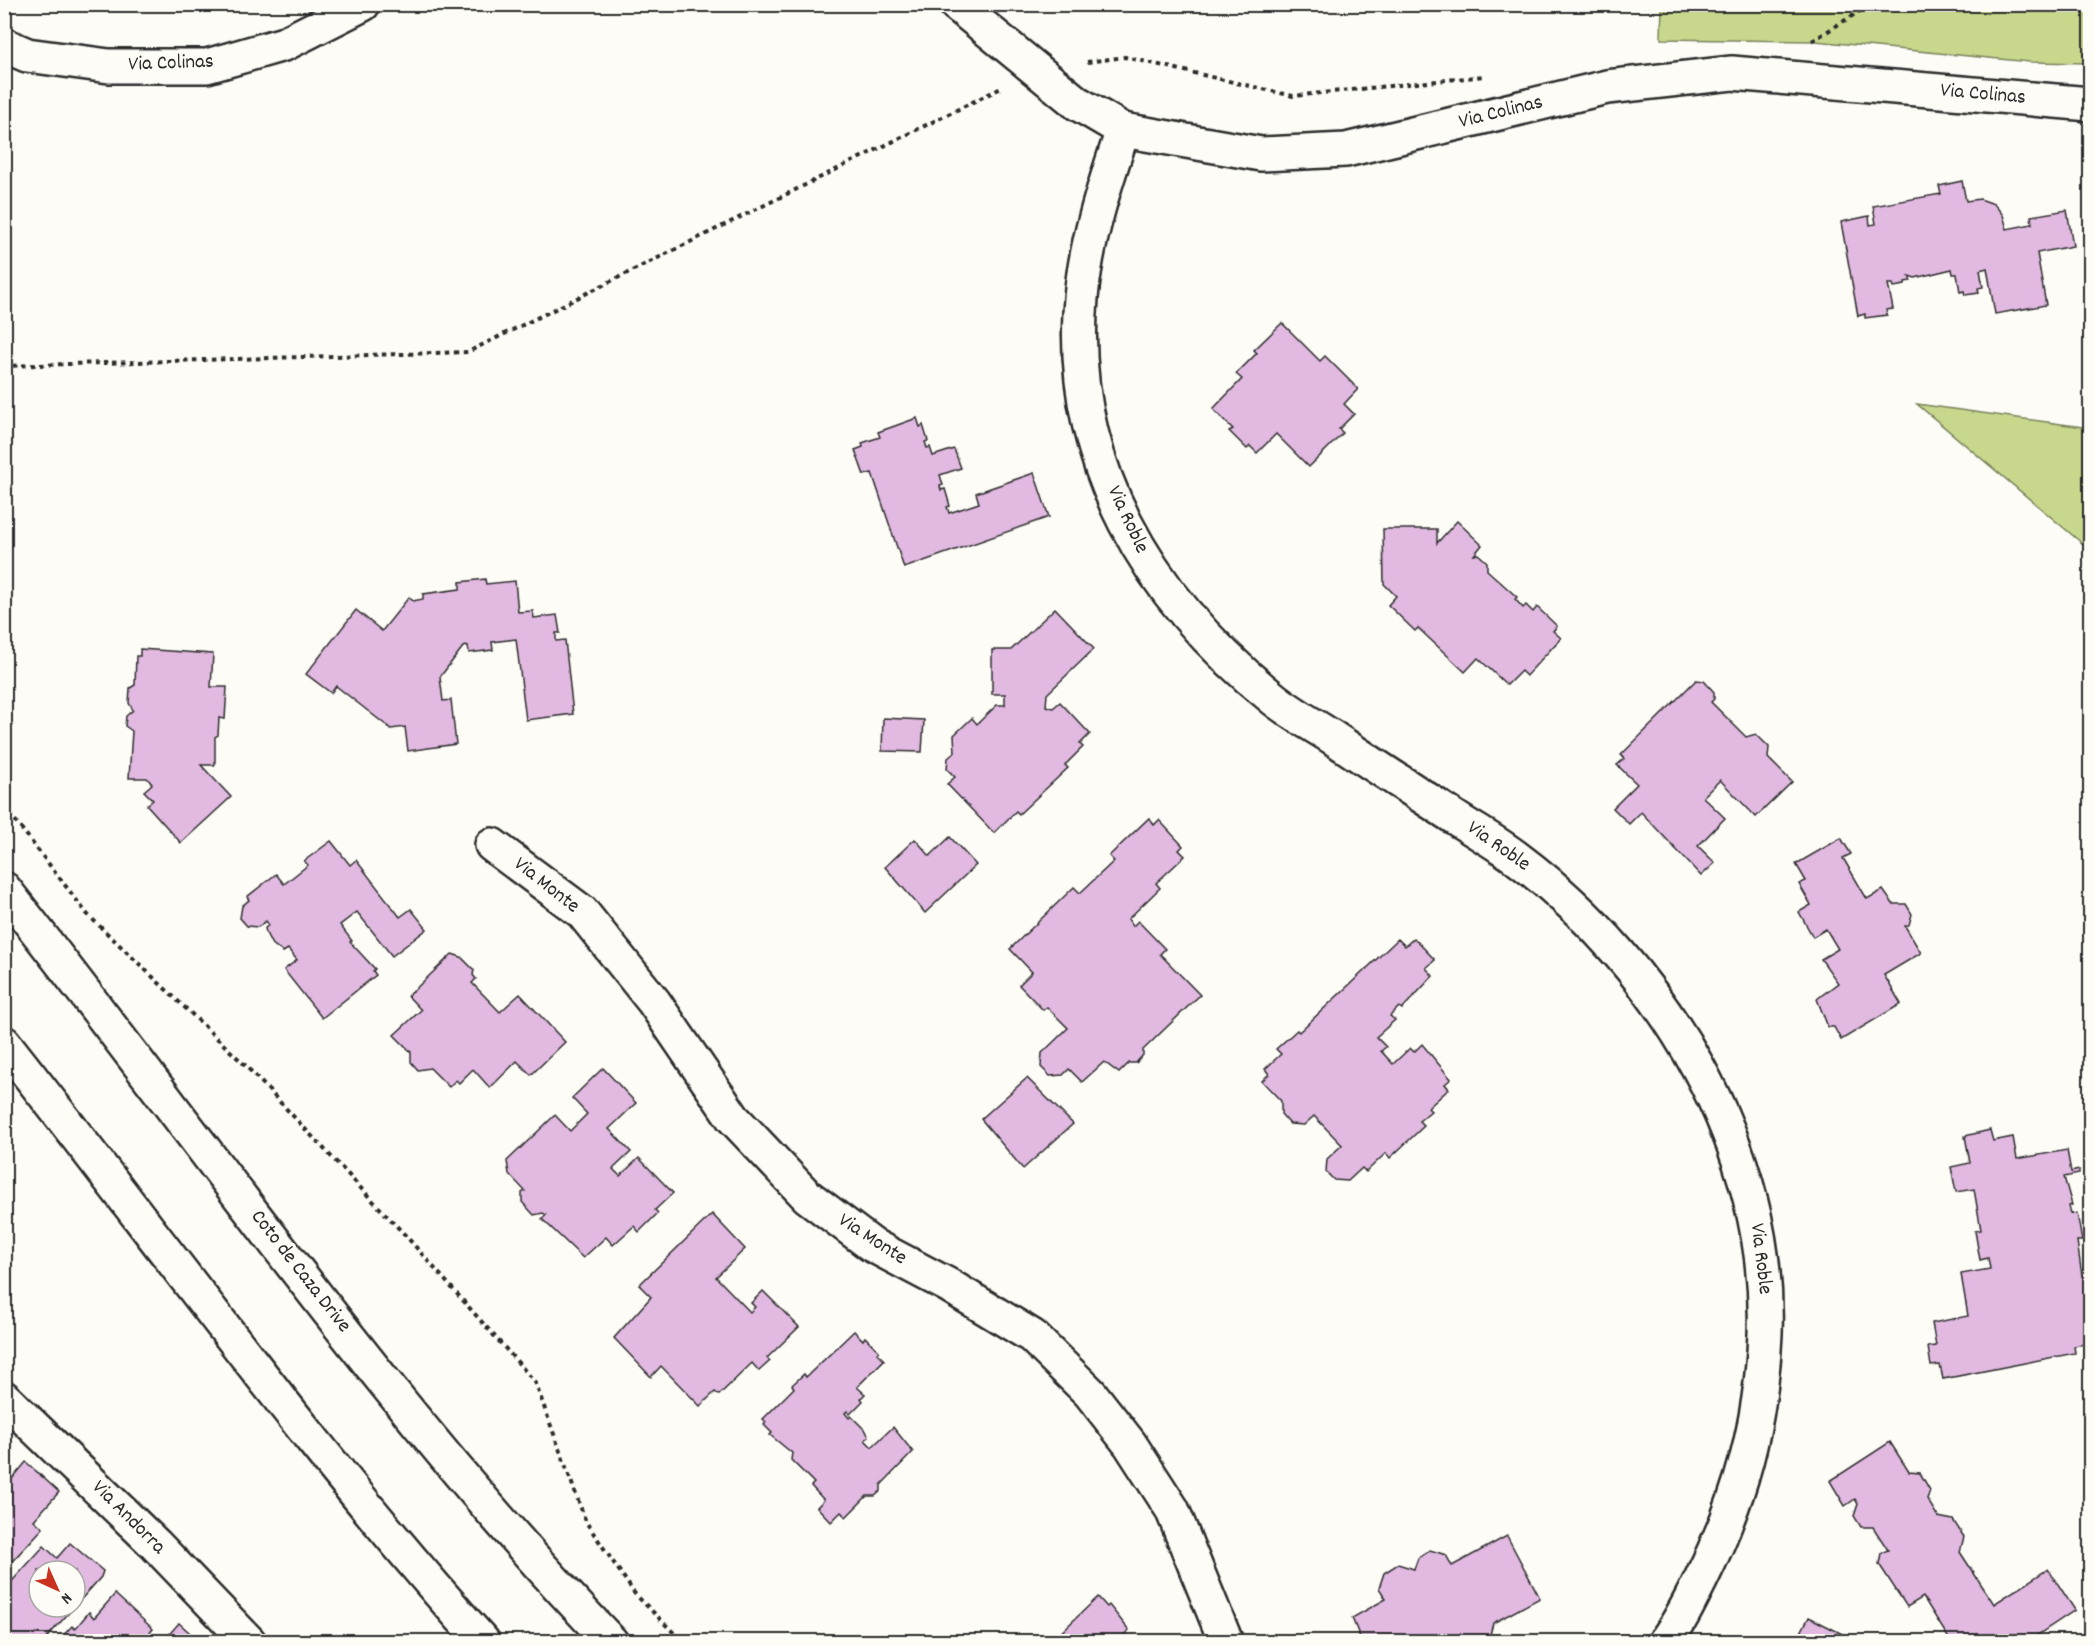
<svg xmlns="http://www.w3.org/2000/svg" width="2095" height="1646" font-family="Dekko,sans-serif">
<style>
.green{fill:#c7d88d;stroke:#79825c;stroke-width:1.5}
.building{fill:#e1b9e1;stroke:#2b2b2b;stroke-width:1.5}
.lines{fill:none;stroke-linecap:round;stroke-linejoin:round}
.street-casing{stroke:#2b2b2b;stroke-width:38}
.secondary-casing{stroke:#2b2b2b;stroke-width:38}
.path{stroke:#2b2b2b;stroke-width:4;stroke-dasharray:4.5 4.5;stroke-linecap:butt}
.street{stroke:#fdfcf7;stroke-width:33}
.secondary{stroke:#fdfcf7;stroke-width:33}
.labels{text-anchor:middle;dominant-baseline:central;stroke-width:6;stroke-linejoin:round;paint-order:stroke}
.street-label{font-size:21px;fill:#2b2b2b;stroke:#fdfcf7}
</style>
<rect width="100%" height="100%" fill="#fdfcf7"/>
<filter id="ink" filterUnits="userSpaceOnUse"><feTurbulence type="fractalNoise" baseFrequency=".0167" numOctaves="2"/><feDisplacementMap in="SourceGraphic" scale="12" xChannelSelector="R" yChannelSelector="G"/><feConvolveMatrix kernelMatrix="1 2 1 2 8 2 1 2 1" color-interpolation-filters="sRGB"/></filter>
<g filter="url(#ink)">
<g class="green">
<path d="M1662,5H2090V63L2030,62L1815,41L1661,39Z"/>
<path d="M1917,404L2090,428V550Z"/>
</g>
<g class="building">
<path d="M1962,181L1966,201L1980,199L1994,204L2003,215L2007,229L2032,224L2031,216L2067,210L2073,246L2037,253L2046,305L1995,314L1987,268L1980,270L1983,287L1978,288L1979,293L1965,295L1964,291L1960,292L1957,274H1953L1952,269L1915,278L1909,276L1911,281L1905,282V285L1894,287L1893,284H1888L1893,309L1886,310L1887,315L1865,318V314L1858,316L1841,222L1869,216L1870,225L1876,224L1873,206L1941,194L1939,186Z"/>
<path d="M1282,323L1320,361L1325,356L1358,389L1344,404L1354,414L1339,429L1343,433L1309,467L1276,434L1257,453L1250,446L1247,449L1229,431L1233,429L1213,409L1242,379L1236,374L1257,353L1254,350Z"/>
<path d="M917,418L920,427L923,425L928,441L925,442L927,448L930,447L933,456L954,449L961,468L940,475L943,485L940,486L941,490L945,489L950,506L947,507L949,513L979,503L976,493L1034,473L1049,517L904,568L872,473L864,475L855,450L863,447L862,443L880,437L878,432Z"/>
<path d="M1457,521L1482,545L1474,555L1478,554L1487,562V570L1517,597L1515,599L1523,608L1526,605L1533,612L1537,607L1557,626L1553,631L1561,638L1526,676L1521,671L1507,685L1478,658L1465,672L1418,628L1415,631L1388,605L1396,596L1384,584L1383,529H1437V543Z"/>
<path d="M485,579L486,584L515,581L518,612L533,611L534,618L557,615L560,633H556V641L565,640L573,714L526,720L516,639L492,642L493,650L469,653L468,646L463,647L440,677L443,701L451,700L456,744L408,751L405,727L391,729L336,686L331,693L306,674L356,610L382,631L409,597L413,601L423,599V594L460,589V582Z"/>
<path d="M1055,608L1094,649L1047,694L1046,706L1053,708L1060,702L1090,734L1080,744L1083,747L1065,765L1068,768L1019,814L1016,811L994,833L947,784L955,777L947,769L948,758L955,752L954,735L972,718L977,724L997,705H1005V694H992V650H1011Z"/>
<path d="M140,649L213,654L211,687H227L225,719L219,718L218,735L215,737V765H201L231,797L181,843L147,805L153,800L144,791L152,784L147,778H129L132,731L125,726L126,716L133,710L129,703L130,688L135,685L136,656H140Z"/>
<path d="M1696,680L1704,681L1714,692V699L1711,702L1746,737L1756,734L1769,747L1768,758L1792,782L1756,817L1720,780L1703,797L1725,818L1698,846L1715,863L1701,876L1641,812L1629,824L1613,808L1637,784L1617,765L1624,759L1621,755Z"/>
<path d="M883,718L924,720L922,752L882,751Z"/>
<path d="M1149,818L1154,825L1159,820L1183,846L1179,850L1185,856L1156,883L1160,888L1128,919L1133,926L1138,921L1165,949L1160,954L1200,995L1143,1050V1055L1136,1063H1129L1119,1073L1104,1062L1082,1082L1069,1069L1063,1075L1050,1076L1041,1067L1042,1053L1068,1028L1047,1007L1043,1010L1019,985L1032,972L1010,949L1074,887L1080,893L1114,861L1109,856Z"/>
<path d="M950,837L976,865L925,913L885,867L915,839L930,856Z"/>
<path d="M1841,838L1851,854L1843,858L1867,899L1883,890L1893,904H1906L1912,914L1909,925L1905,926L1921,953L1884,975L1901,1004L1841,1040L1834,1027H1828L1817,999L1838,983L1821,959L1838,949L1826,929L1813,937L1799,912L1811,905L1799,884L1806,881L1796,864Z"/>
<path d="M331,841L350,865L356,860L400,917L411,909L427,929L392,956L357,912L340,925L352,941L350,942L375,969L373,971L376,975L322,1018L284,970L297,960L288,949L283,952L271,943L266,933L265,928L269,925L266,921L258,927L247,926L240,918L242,906L249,900L247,897L276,874L284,884L308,865L304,861Z"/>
<path d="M1414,938L1435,960L1426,968L1433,976L1402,1009L1399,1007L1390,1016L1395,1020L1376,1037L1386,1047L1381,1051L1393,1064L1410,1048L1414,1052L1422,1044L1451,1079L1445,1084L1449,1089L1428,1108L1431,1111L1419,1121L1424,1126L1390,1158L1386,1153L1366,1172L1362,1168L1348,1181L1334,1180L1326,1172L1327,1159L1342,1145L1314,1116L1304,1125L1290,1124L1281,1114V1101L1262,1081L1269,1074L1265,1069L1281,1054L1276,1049L1297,1030L1299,1032L1398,939L1405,946Z"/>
<path d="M452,954L461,957L474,970L473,975L476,979L472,983L500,1012L520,994L565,1042L531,1075L517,1061L490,1088L473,1069L459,1083L456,1080L449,1087L430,1068L418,1070L411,1062V1052L394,1035L421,1010L408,996Z"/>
<path d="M603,1068L636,1103L609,1129L631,1152L613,1169L620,1176L639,1158L673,1193L655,1210L658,1213L639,1232L634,1226L613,1245L606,1237L583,1258L542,1219L546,1215L543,1213L534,1215L522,1202V1193L525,1191L509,1174L507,1161L555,1115L570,1131L587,1114L572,1098Z"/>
<path d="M1027,1078L1073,1124L1023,1169L981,1119Z"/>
<path d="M1990,1130L1993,1141L2013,1137L2017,1159L2067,1150L2071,1172L2079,1170V1174L2064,1177L2072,1205L2069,1206L2071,1214L2077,1213L2082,1241H2077L2082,1276L2090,1274V1343L2074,1346L2075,1353L1943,1379L1940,1365L1931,1366L1928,1347L1936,1346L1932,1323L1968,1316L1961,1274L1990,1269L1988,1258L1980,1260L1975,1231L1981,1230L1974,1189L1956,1192L1951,1167L1970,1163L1965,1136Z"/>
<path d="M712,1214L745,1249L716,1277L750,1312L755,1307L751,1303L763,1291L799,1327L767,1358L770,1361L759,1371L752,1363L719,1395L715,1392L700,1406L661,1366L651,1377L614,1338L651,1297L639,1285Z"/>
<path d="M854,1331L863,1340L865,1337L879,1351L877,1353L884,1360L857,1387L865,1394L861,1398L863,1401L850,1414L847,1411L845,1413L849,1418L851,1416L866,1431L869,1437L865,1440L872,1447L893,1427L913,1452L881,1485V1491L875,1496H867L846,1517L841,1512L831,1522L817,1507L824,1500L811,1486L814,1483L791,1460L792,1453L770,1435L772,1433L764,1425L766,1422L763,1419L794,1388L792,1385L804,1374L806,1377Z"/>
<path d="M1890,1442L1909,1472L1920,1473L1930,1490L1927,1499L1938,1517L1953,1520L1964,1537L1960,1552L1994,1604L2048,1569L2075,1610L2027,1642H1951L1923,1597L1907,1607L1879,1564L1881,1553L1888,1550L1873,1527H1861L1854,1516L1858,1504L1855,1499L1845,1506L1830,1481Z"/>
<path d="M26,1462L59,1492L34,1520L43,1528L4,1570V1479L8,1475L12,1479Z"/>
<path d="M1507,1536L1540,1598L1493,1623L1490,1635L1478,1642L1465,1638L1466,1642H1362L1352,1618L1386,1599L1379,1588L1384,1573L1398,1564L1414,1569L1418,1558L1430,1550L1446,1555L1452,1566Z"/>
<path d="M70,1543L103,1571L101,1577L75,1606V1571H39V1607H74L43,1642H10L4,1636V1590L44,1546L57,1558Z"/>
<path d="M115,1594L153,1629L142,1642H57L72,1626L75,1629L89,1612L94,1618Z"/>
<path d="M1098,1597L1107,1607L1109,1605L1129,1630L1117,1642H1051Z"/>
<path d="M1809,1617L1858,1642H1796Z"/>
<path d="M179,1623L200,1642H157L162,1636L165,1639Z"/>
</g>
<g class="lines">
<g class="street-casing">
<g id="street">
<path d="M956,4L1077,103L1123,130L1261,154L1346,150L1607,87L1732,73L2090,104"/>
<path d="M4,45L27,55L109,66H207L284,44L363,4"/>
<path d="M1123,130C1105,184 1086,241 1081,298C1067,463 1149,599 1274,699C1293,714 1315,726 1335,739C1375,766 1416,792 1457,819C1477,832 1499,844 1518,859C1663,968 1772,1149 1765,1334C1761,1424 1741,1498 1701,1579C1690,1601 1680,1622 1665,1642"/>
<path d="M492,845L582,912L654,1002L733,1118L807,1196L872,1245L948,1285L1032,1336L1090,1393L1130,1444L1172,1509L1226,1642"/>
<path d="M4,1398L155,1544L249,1642"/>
</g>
</g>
<g class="secondary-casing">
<g id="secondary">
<path d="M4,889C204,1142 387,1409 611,1642"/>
<path d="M4,1043C163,1244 312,1452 483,1642"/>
</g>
</g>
<g class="path">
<path d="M1812,41L1871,4"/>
<path d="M1087,62L1125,57L1293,96L1485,76"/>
<path d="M4,366L468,352L1001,88"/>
<path d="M4,806L88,915L245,1065L406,1236L535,1382L586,1522L635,1594L683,1642"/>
</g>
<use href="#street" class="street"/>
<use href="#secondary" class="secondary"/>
</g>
</g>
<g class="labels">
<g class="street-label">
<text transform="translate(171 64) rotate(-2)">Via Colinas</text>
<text transform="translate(1983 95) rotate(5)">Via Colinas</text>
<text transform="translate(1501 113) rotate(-14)">Via Colinas</text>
<text transform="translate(1127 520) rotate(65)">Via Roble</text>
<text transform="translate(1498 847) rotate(35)">Via Roble</text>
<text transform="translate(546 886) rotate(38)">Via Monte</text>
<text transform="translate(872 1240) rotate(33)">Via Monte</text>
<text transform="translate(1760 1259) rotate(83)">Via Roble</text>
<text transform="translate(300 1272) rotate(52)">Coto de Caza Drive</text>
<text transform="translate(128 1518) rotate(45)">Via Andorra</text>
</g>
</g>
<rect width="2095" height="1646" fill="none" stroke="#fdfcf7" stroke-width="24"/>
<rect x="12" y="12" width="2071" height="1622" fill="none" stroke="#2b2b2b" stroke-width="2" filter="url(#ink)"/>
<g transform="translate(57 1589) rotate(135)"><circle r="28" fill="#fdfcf7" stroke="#a9a8a5" stroke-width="1.5"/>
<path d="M0-4.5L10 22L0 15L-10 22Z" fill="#c8321e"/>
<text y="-9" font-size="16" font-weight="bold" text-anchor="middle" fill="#2b2b2b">N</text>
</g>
</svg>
